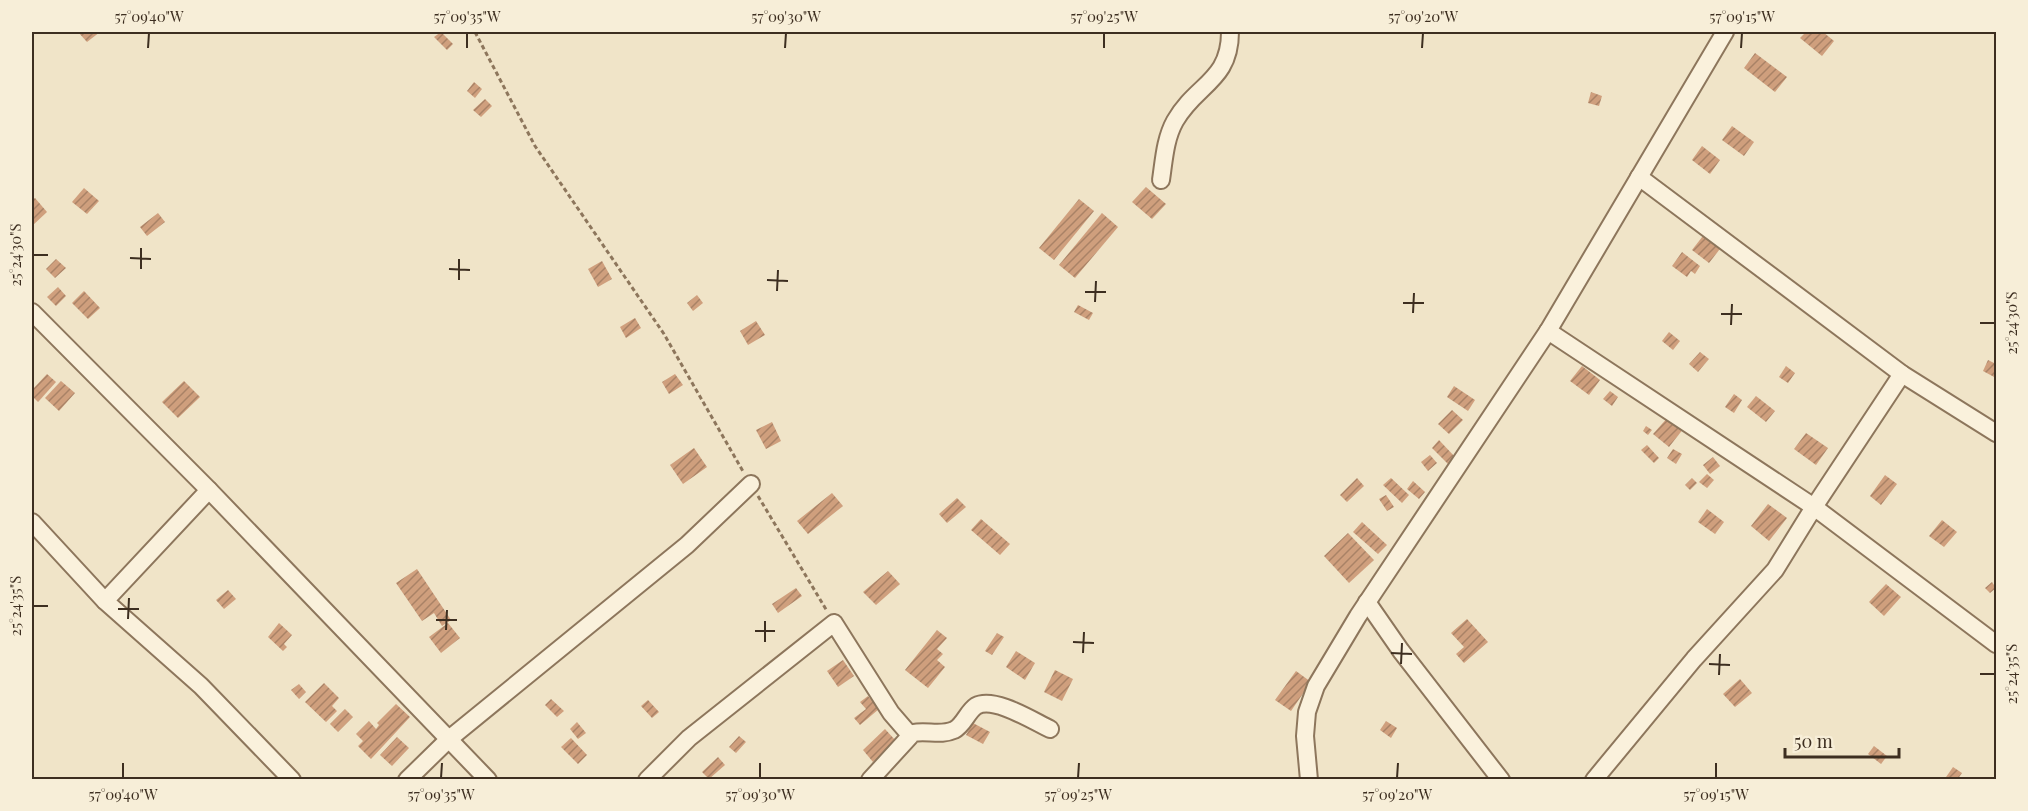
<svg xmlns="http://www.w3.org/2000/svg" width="2028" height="811" font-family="'Playfair Display',serif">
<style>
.building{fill:url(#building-hatch)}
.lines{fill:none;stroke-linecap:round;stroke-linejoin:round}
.street-casing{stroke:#8d765c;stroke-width:20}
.path{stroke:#8d765c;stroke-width:3;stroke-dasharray:4.5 3;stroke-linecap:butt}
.street{stroke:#faf1dc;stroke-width:16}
.ticks{fill:none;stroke:#3d2e20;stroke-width:2}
.neatline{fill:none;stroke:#3d2e20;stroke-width:2}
.ticks-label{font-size:15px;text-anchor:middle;fill:#3d2e20}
</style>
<defs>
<pattern id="building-hatch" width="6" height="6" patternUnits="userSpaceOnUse" patternTransform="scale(1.5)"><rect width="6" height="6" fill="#cf9f7d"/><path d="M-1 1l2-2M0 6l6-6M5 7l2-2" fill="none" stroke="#a98266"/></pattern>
</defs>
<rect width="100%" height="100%" fill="#f0e4c8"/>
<g class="building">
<path d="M78,32H100L87,42Z"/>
<path d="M441,32L453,44L447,50L434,37Z"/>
<path d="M1806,32H1823L1834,41L1822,56L1800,38Z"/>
<path d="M1755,53L1787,77L1775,92L1744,68Z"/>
<path d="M474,82L482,89L475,98L467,91Z"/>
<path d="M1591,92L1602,96L1599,106L1588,103Z"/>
<path d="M485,99L492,106L481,117L473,110Z"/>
<path d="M1732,126L1754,142L1744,156L1722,140Z"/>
<path d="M1702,146L1720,160L1710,174L1692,160Z"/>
<path d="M1146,187L1166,204L1152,219L1132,202Z"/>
<path d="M84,188L99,201L87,214L72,202Z"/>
<path d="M35,198L47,212L32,226V200Z"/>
<path d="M1079,199L1094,211L1054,260L1039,248Z"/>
<path d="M158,213L165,222L147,236L140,227Z"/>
<path d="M1102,213L1118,227L1075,278L1059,265Z"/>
<path d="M1706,232L1723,245L1709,263L1692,250Z"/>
<path d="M1682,252L1700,266L1695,274L1691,271L1687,277L1672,266Z"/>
<path d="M56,259L66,268L55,278L46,269Z"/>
<path d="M602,261L612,279L598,287L588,269Z"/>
<path d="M58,287L66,296L56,306L47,297Z"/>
<path d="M84,291L100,308L88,319L72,303Z"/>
<path d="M697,295L703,303L693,311L687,303Z"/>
<path d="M1078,305L1093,313L1089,320L1074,312Z"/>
<path d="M635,318L641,328L626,338L620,327Z"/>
<path d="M756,321L765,335L748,345L740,331Z"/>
<path d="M1669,332L1680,341L1673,350L1662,341Z"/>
<path d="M1700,352L1709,359L1698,372L1689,364Z"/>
<path d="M1988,360L1996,364V378L1983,371Z"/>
<path d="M1582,366L1600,380L1589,395L1570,381Z"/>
<path d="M1786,366L1795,373L1788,383L1779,377Z"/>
<path d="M47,374L56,382L38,402L32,396V390Z"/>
<path d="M675,374L683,385L669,394L662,382Z"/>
<path d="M61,381L75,393L59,411L45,398Z"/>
<path d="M184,381L200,397L178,418L162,402Z"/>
<path d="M1454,386L1475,400L1468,411L1447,397Z"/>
<path d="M1610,391L1618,397L1612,406L1603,399Z"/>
<path d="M1734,394L1742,400L1734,413L1725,407Z"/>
<path d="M1756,396L1775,411L1766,422L1747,407Z"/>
<path d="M1452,410L1463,420L1449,434L1438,424Z"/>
<path d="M1669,416L1684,428L1669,447L1653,434Z"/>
<path d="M772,422L781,441L766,449L756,430Z"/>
<path d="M1646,426L1652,430L1648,435L1643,431Z"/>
<path d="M1806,433L1828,448L1816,465L1794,449Z"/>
<path d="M1439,440L1455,457L1448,464L1432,448Z"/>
<path d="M1647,445L1659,458L1654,463L1641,450Z"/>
<path d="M694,448L707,467L683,484L670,465Z"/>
<path d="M1673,449L1682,454L1676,464L1667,458Z"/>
<path d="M1430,455L1437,463L1428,471L1421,462Z"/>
<path d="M1713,457L1720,466L1710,474L1703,465Z"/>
<path d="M1707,474L1714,480L1707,488L1699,482Z"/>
<path d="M1885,475L1897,484L1881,505L1870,496Z"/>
<path d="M1357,478L1364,486L1347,502L1340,495Z"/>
<path d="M1391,478L1409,495L1402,503L1383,485Z"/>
<path d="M1692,478L1697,483L1690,490L1685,485Z"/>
<path d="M1413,481L1425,492L1419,499L1407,489Z"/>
<path d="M832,493L843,506L808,534L797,521Z"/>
<path d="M1386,495L1394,507L1387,511L1379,499Z"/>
<path d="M957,498L966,507L947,523L939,514Z"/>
<path d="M1768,504L1787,518L1769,541L1751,526Z"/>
<path d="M1707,509L1724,522L1715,534L1698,522Z"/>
<path d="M981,519L1010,544L1000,555L971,530Z"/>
<path d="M1942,520L1957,532L1944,547L1929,536Z"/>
<path d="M1362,522L1387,545L1378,554L1353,532Z"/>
<path d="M1348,533L1374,560L1349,583L1324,556Z"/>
<path d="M417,569L451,620L442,626L434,613L422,621L396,583Z"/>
<path d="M888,571L900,584L876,605L863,592Z"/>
<path d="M1992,582L1996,588L1990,593L1985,588Z"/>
<path d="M1886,584L1901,597L1884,616L1869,602Z"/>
<path d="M796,588L802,596L778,613L772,604Z"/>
<path d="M228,590L236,599L224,609L216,600Z"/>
<path d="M1467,619L1488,642L1464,663L1456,654L1464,647L1451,633Z"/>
<path d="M279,623L292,635L284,644L287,647L283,651L268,637Z"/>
<path d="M448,623L460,638L441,653L429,637Z"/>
<path d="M937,630L947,638L937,649L943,654L937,660L945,667L928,688L905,670Z"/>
<path d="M997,633L1004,637L992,655L985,651Z"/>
<path d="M1016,651L1035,663L1025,680L1006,667Z"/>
<path d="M843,660L854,676L838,687L827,671Z"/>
<path d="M1055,670L1073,679L1062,701L1044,692Z"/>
<path d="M1296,671L1311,682L1291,711L1275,700Z"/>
<path d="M1740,679L1752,693L1735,707L1723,694Z"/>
<path d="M324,683L339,698L332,706L337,711L326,722L305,702Z"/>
<path d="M299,684L306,692L299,699L291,690Z"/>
<path d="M868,696L879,709L860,725L854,718L866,709L860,702Z"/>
<path d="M551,699L564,711L557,717L545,705Z"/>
<path d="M648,700L659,712L652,718L641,706Z"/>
<path d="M396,704L410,717L371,759L358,746L363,741L356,734L369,721L376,729L379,725L377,723Z"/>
<path d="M345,709L353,717L338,732L330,724Z"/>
<path d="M1386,721L1397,728L1391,738L1380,730Z"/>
<path d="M577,722L586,733L578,739L570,729Z"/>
<path d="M973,723L990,732L983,744L966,735Z"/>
<path d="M885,729L896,741L873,762L863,750Z"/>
<path d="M739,736L746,742L736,753L729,747Z"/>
<path d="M397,737L409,748L392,766L380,755Z"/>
<path d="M571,738L587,755L578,764L561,747Z"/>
<path d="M1874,746L1887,756L1881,764L1868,754Z"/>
<path d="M718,757L725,765L709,779L702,772Z"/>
<path d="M1953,767L1962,773L1957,780H1944Z"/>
</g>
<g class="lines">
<g class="street-casing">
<g id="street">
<path d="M1639,177L1902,374L1996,433"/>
<path d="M1161,180C1164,160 1165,139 1175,121C1196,84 1230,81 1230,32"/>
<path d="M32,312L209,490L488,780"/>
<path d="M1548,331L1814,507L1996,644"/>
<path d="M32,522L105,601L201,686L292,780"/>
<path d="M105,601L209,490"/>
<path d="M1367,602L1401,651L1501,780"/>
<path d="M407,780L449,739L687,545L751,484"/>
<path d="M647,780L689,738L834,623L891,713L910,735"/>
<path d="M870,780L913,733C926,730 941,736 954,730C964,725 967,712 976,706C994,696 1033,721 1050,729"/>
<path d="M1309,780L1305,736L1307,712L1316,686L1358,616L1548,331L1725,32"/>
<path d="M1594,780L1694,659L1775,570L1814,507L1902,374"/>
</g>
</g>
<g class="path">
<path d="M475,32L535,146L664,334L744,473"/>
<path d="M758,496L827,611"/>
</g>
<use href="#street" class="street"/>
</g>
<path class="ticks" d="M148,48L149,33M467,48V33M785,48L786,33M1104,48V33M1422,48L1423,33M1741,48L1742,33M33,255H48M130,258L151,259M141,269V248M449,269L470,270M459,280V259M767,280L788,281M777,291L778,270M1085,292H1106M1095,302L1096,281M1403,303H1424M1413,313L1414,293M1721,314H1742M1980,323H1995M1731,325L1732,304M33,606H48M118,609H139M128,619L129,598M436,620H457M446,630L447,610M755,631H775M765,642V621M1073,642L1094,643M1083,653L1084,632M1391,653L1412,654M1401,664L1402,643M1709,664L1730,665M1980,674H1995M1719,675L1720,654M123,778V763M441,778L442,763M760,778V763M1078,778L1079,763M1397,778L1398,763M1716,778V763"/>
<rect width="2028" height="811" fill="none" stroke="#f7eed8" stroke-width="66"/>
<path d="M1785 748v9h114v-9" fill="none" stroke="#3d2e20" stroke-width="3"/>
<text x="1794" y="748" font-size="18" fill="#3d2e20" stroke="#f7eed8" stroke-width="4.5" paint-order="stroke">50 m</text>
<rect x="33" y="33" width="1962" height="745" class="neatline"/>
<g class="ticks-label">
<text x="149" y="22">57°09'40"W</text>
<text x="467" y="22">57°09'35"W</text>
<text x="786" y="22">57°09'30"W</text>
<text x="1104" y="22">57°09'25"W</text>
<text x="1423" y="22">57°09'20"W</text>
<text x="1742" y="22">57°09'15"W</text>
<text transform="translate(16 255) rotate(-90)" y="5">25°24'30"S</text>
<text transform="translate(2012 323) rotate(-90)" y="5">25°24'30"S</text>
<text transform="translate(16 606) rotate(-90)" y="5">25°24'35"S</text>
<text transform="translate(2012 674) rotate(-90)" y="5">25°24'35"S</text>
<text x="123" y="800">57°09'40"W</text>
<text x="441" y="800">57°09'35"W</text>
<text x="760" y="800">57°09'30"W</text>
<text x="1078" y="800">57°09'25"W</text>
<text x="1397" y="800">57°09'20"W</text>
<text x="1716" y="800">57°09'15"W</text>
</g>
</svg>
